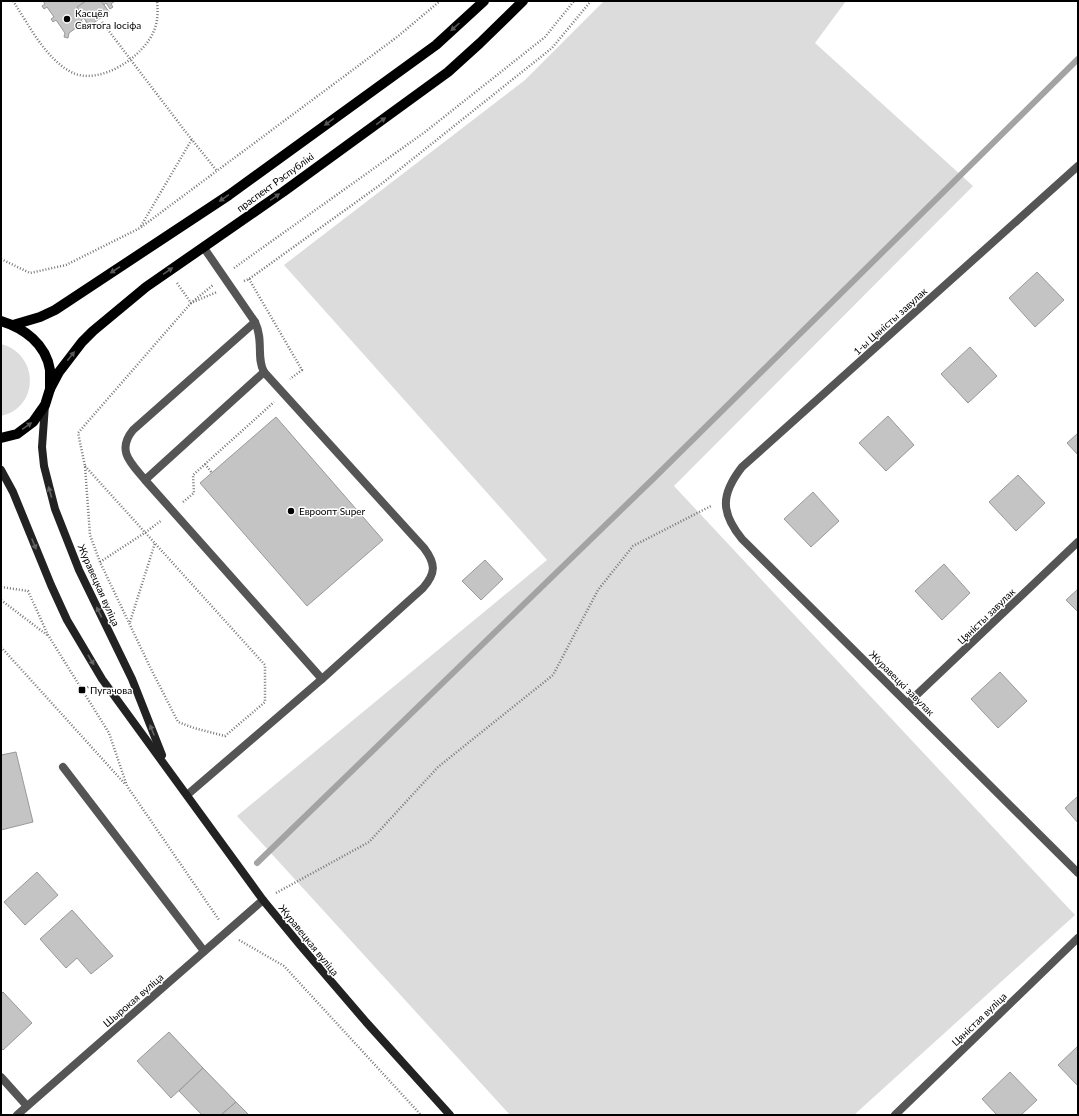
<svg xmlns="http://www.w3.org/2000/svg" width="1079" height="1116" font-family="Lato,sans-serif">
<style>
.grass{fill:#dcdcdc}
.lines{fill:none;stroke-linecap:round;stroke-linejoin:round}
.stream{stroke:#a3a3a3;stroke-width:6}
.building{fill:#c4c4c4;stroke:#999}
.path{stroke:#777;stroke-width:2.5;stroke-dasharray:1 2;stroke-linecap:butt}
.lane{stroke:#555;stroke-width:8}
.street{stroke:#555;stroke-width:8}
.secondary{stroke:#222;stroke-width:8}
.primary{stroke:#000;stroke-width:10}
.oneway{fill:#595959}
.oneway2{fill:#646464}
.poi-dot{fill:#000;stroke:#fff;stroke-width:1.5}
.labels{text-anchor:middle;dominant-baseline:central;stroke-width:3;stroke-linejoin:round;paint-order:stroke}
.poi-label{font-size:10px;fill:#000;stroke:#fff;text-anchor:start}
.street-label{font-size:10px;fill:#000;stroke:#fff}
</style>
<rect width="100%" height="100%" fill="#fff"/>
<g class="grass">
<path d="M604,1H846L815,43L973,186L674,486L1075,915L854,1115H510L237,816L547,560L284,265L525,80Z"/>
<path d="M1,344C39,354 40,407 1,416Z"/>
</g>
<g class="lines">
<path class="stream" d="M257,863L655,477L1078,59"/>
</g>
<g class="building">
<path d="M43,1H115L111,4L113,7L110,9L106,3L104,5L109,12L89,26L84,18L81,20L85,26L83,28L80,25L69,33L68,38L64,37L65,33L56,20L53,22L51,19L54,17L47,7L44,9L42,6L45,4Z"/>
<path d="M86,1H101L109,12L89,26L77,7Z"/>
<path d="M1037,272L1064,300L1035,327L1009,298Z"/>
<path d="M970,347L997,376L968,403L941,374Z"/>
<path d="M888,416L914,445L886,471L859,443Z"/>
<path d="M276,417L383,540L307,606L200,483Z"/>
<path d="M1078,433V455L1067,443Z"/>
<path d="M1018,475L1045,503L1016,531L989,502Z"/>
<path d="M813,492L839,521L811,547L784,519Z"/>
<path d="M485,560L503,579L481,600L462,581Z"/>
<path d="M944,564L970,593L942,620L915,591Z"/>
<path d="M1078,589V612L1066,600Z"/>
<path d="M1000,672L1027,701L998,728L971,699Z"/>
<path d="M16,752L33,822L1,830V755Z"/>
<path d="M1078,796V823L1065,808Z"/>
<path d="M37,872L58,895L25,925L4,902Z"/>
<path d="M72,910L113,956L91,974L77,958L66,968L40,939Z"/>
<path d="M3,992L32,1023L3,1050L1,1048V994Z"/>
<path d="M169,1032L203,1068L171,1098L137,1061Z"/>
<path d="M1078,1046V1086L1058,1065Z"/>
<path d="M203,1068L236,1102L221,1115H202L179,1091Z"/>
<path d="M1010,1072L1037,1100L1021,1115H997L982,1099Z"/>
<path d="M236,1102L249,1115H221Z"/>
</g>
<g class="lines">
<g class="path">
<path d="M13,1C29,25 45,58 71,72C99,87 146,56 155,28C158,19 158,10 157,1"/>
<path d="M102,22L185,131L217,171"/>
<path d="M141,226L192,139"/>
<path d="M1,259L30,273L66,265L140,228L397,37L440,1"/>
<path d="M234,268L425,132L545,37L574,1"/>
<path d="M249,279L302,370L290,379"/>
<path d="M244,281L249,279L380,185L552,48L591,1"/>
<path d="M177,283L191,303L213,285"/>
<path d="M205,464L212,473"/>
<path d="M85,466L265,665V702L225,736L194,728L178,722L151,669L100,562L90,535L85,466L78,433L191,303L217,292"/>
<path d="M183,502L194,493L193,475L274,402"/>
<path d="M100,562L146,532L162,520"/>
<path d="M1,587L28,591L48,635L109,733L127,786L219,920"/>
<path d="M1,600L47,635"/>
<path d="M130,622L155,543"/>
<path d="M1,647L125,784"/>
<path d="M82,690L90,686"/>
<path d="M276,893L369,842L438,767L553,675L598,590L633,546L711,506"/>
<path d="M239,940L284,966L421,1115"/>
</g>
<g class="lane">
<path d="M204,248L255,322"/>
<path d="M145,480C131,463 116,451 133,430L255,322C264,341 256,357 264,372L145,480L322,679"/>
<path d="M63,767L204,951"/>
<path d="M187,795L322,679L423,588C436,573 436,564 424,548L264,372"/>
<path d="M1,1077L27,1106"/>
</g>
<g class="street">
<path d="M1078,166L742,467C721,494 720,512 742,539L1078,873"/>
<path d="M908,703L1078,542"/>
<path d="M17,1115L263,900"/>
<path d="M895,1115L1078,938"/>
</g>
<g class="secondary">
<path d="M45,405L42,447L44,466L55,509L79,570L132,679L162,755"/>
<path d="M1,470L13,492L51,585L67,620L102,679L263,900L300,945L366,1022L450,1115"/>
</g>
<g class="primary">
<path d="M1,321C24,328 46,344 50,370C50,376 50,383 50,389"/>
<path d="M13,325L40,317L55,310L229,195L436,45L484,1"/>
<path d="M1,438L17,434L33,422L45,405L50,389L59,372L82,342L93,331L146,287L283,192L448,72L480,43L523,1"/>
</g>
</g>
<defs><path id="oneway-solid" d="M-6-.8H1V-3.2L6.5 0L1 3.2V.8H-6Z"/></defs>
<g class="oneway">
<use href="#oneway-solid" transform="translate(455 27) rotate(138)"/>
<use href="#oneway-solid" transform="translate(381 121) rotate(-36)"/>
<use href="#oneway-solid" transform="translate(329 122) rotate(144)"/>
<use href="#oneway-solid" transform="translate(275 197) rotate(-35)"/>
<use href="#oneway-solid" transform="translate(224 198) rotate(146)"/>
<use href="#oneway-solid" transform="translate(115 270) rotate(147)"/>
<use href="#oneway-solid" transform="translate(168 271) rotate(-34)"/>
<use href="#oneway-solid" transform="translate(71 356) rotate(-52)"/>
<use href="#oneway-solid" transform="translate(27 426) rotate(-35)"/>
</g>
<g class="oneway2">
<use href="#oneway-solid" transform="translate(50 492) rotate(-106)"/>
<use href="#oneway-solid" transform="translate(34 544) rotate(68)"/>
<use href="#oneway-solid" transform="translate(99 612) rotate(-116)"/>
<use href="#oneway-solid" transform="translate(91 660) rotate(59)"/>
<use href="#oneway-solid" transform="translate(152 730) rotate(-112)"/>
</g>
<g class="poi-dot">
<circle cx="67" cy="19" r="4"/>
<circle cx="291" cy="511" r="4"/>
<rect x="78" y="686" width="8" height="8" rx="2"/>
</g>
<g class="labels">
<g class="poi-label">
<text x="75" y="13">Касцёл<tspan x="75" dy="12">Святога Іосіфа</tspan></text>
<text x="299" y="511">Евроопт Super</text>
<text x="90" y="690">Пугачова</text>
</g>
<g class="street-label">
<text transform="translate(275 182) rotate(-36)">праспект Рэспублікі</text>
<text transform="translate(890 321) rotate(-42)">1-ы Цяністы завулак</text>
<text transform="translate(99 585) rotate(66)">Журавецкая вуліца</text>
<text transform="translate(986 616) rotate(-44)">Цяністы завулак</text>
<text transform="translate(902 683) rotate(45)">Журавецкі завулак</text>
<text transform="translate(309 940) rotate(51)">Журавецкая вуліца</text>
<text transform="translate(133 1000) rotate(-41)">Шырокая вуліца</text>
<text transform="translate(979 1019) rotate(-44)">Цяністая вуліца</text>
</g>
</g>
<rect width="1079" height="1116" fill="none" stroke="#000000" stroke-width="4"/>
</svg>
